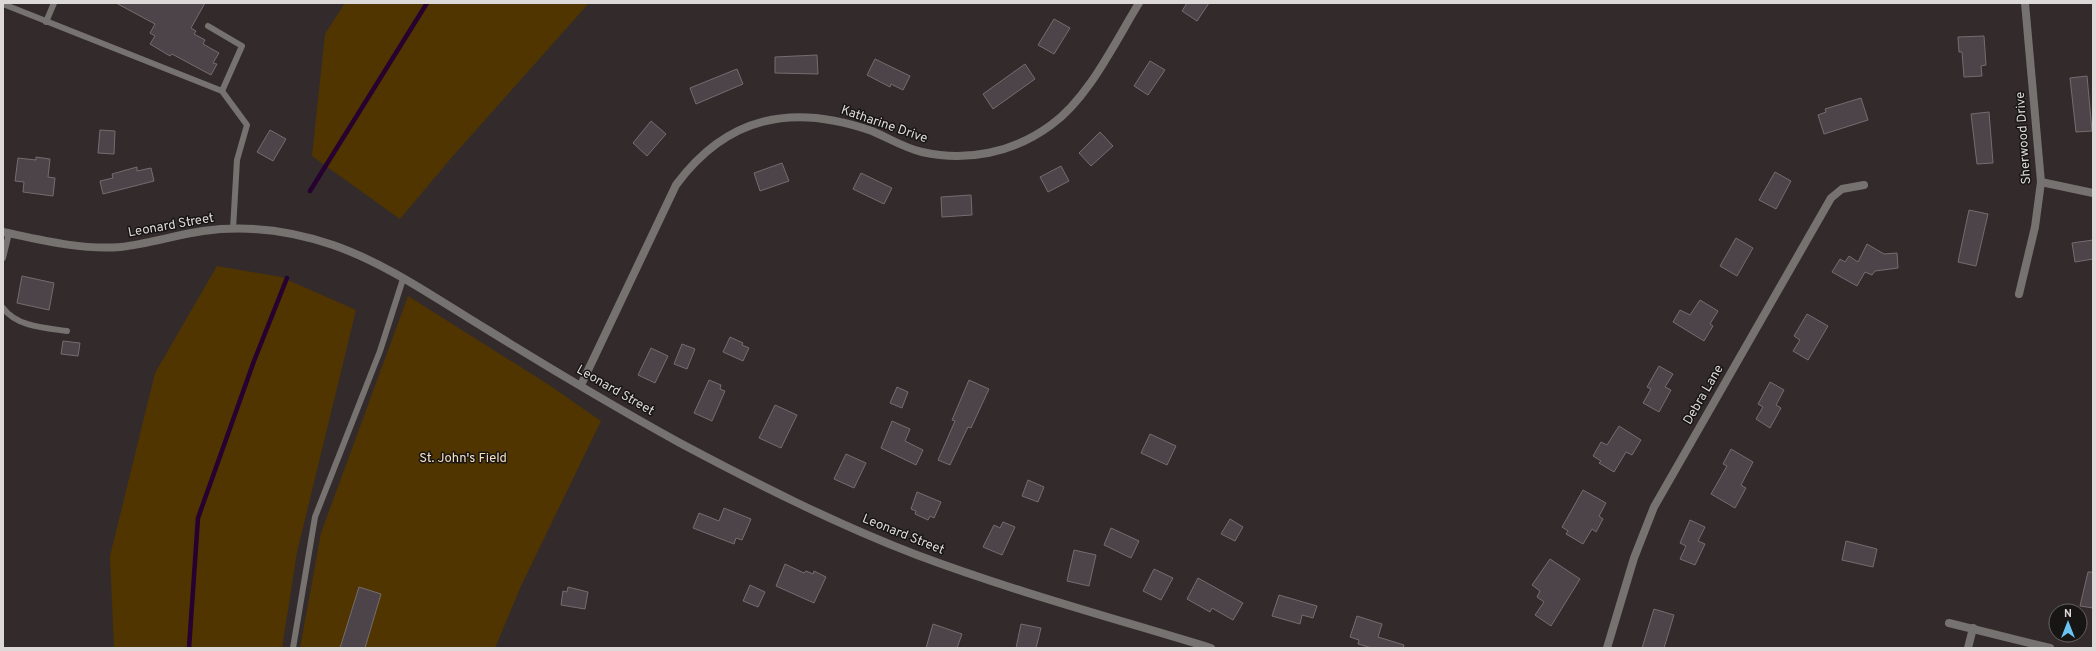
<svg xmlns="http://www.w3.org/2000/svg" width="2096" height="651" font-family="Overpass,sans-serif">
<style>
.green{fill:#503500}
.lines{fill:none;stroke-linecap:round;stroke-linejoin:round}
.stream{stroke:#27012f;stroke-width:4.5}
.building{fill:#4c4448;stroke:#746c6f}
.service{stroke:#767270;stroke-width:6}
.minor{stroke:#767270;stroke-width:8}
.tertiary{stroke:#767270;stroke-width:8}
.labels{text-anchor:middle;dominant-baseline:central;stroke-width:3;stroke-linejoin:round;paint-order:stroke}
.street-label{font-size:13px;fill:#ded9d9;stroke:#181515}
.park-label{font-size:13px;fill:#f7e1c0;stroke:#181515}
</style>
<rect width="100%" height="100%" fill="#332b2b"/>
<g class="green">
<path d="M345,3H589L452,157L400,219L312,156L325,34Z"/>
<path d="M217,266L281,277L356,310L297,552L282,648H114L110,556L155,373Z"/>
<path d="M408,296L549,385L601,421L521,586L495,648H300L321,533Z"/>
</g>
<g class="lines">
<g class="stream">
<path d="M310,191L427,3"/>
<path d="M189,648L198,518L254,361L287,278"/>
</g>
</g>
<g class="building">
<path d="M116,3H205L191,28L196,31L194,34L205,40L203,44L219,53L213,63L217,64L211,75L172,54L170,56L150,44L155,36L150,33L155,24Z"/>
<path d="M1187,3H1209L1197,21L1182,11Z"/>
<path d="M1054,19L1070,28L1054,54L1038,45Z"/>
<path d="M1984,36L1986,65L1981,66L1982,76L1964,77L1962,52H1959L1958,37Z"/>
<path d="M817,55L818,74L775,73V57Z"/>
<path d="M875,59L910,76L903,90L891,84L890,87L867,75Z"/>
<path d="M1150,61L1165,70L1148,95L1134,86Z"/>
<path d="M1025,64L1035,79L993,109L983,94Z"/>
<path d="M737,69L743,84L696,104L690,88Z"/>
<path d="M2087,76L2092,131L2076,132L2070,78Z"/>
<path d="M1861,98L1868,120L1824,134L1818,115L1826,112L1825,109Z"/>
<path d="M1989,112L1993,163L1977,164L1971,114Z"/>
<path d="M651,121L666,134L647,156L633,143Z"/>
<path d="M100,130L115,131L114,154L98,153Z"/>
<path d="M270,130L286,139L273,161L257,152Z"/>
<path d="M1100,132L1113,146L1091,166L1079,153Z"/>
<path d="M36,157L50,159L48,177L55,178L53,196L23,192L24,182L15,181L18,158L36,160Z"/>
<path d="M782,163L789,181L760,191L754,173Z"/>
<path d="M1061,166L1069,181L1048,192L1040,177Z"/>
<path d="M137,167V171L151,168L154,181L103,194L100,181L113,178L112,174Z"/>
<path d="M1775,172L1791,181L1776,209L1759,200Z"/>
<path d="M861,173L892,188L884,204L853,189Z"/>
<path d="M971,195L972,215L942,217L941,197Z"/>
<path d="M1969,210L1988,214L1976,266L1958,262Z"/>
<path d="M1736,238L1753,248L1737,276L1720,266Z"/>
<path d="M2093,240V259L2075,262L2072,243Z"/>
<path d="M1867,244L1884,254L1897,253L1898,268L1875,271L1872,275L1865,272L1857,286L1832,272L1840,259L1845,262L1849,256L1858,262Z"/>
<path d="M22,276L54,283L49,310L17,303Z"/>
<path d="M1700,300L1718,311L1710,324L1713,326L1704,341L1673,322L1680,310L1690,315Z"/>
<path d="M1807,314L1828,326L1808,360L1793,351L1800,340L1794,336Z"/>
<path d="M730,337L743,343L742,345L749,348L743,361L723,352Z"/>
<path d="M63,341L80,343L78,356L61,354Z"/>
<path d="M682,344L695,349L687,369L674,364Z"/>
<path d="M651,348L668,356L655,383L638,375Z"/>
<path d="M1659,366L1673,374L1665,387L1671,390L1659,412L1643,403L1651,389L1647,387Z"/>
<path d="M709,380L721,385L720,389L725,391L712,421L694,413Z"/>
<path d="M969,380L989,389L971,428L968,427L950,465L938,460L955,421L952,420Z"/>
<path d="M1770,382L1784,390L1776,405L1781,408L1770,428L1756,419L1763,407L1758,404Z"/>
<path d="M897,387L908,392L902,408L890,403Z"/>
<path d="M775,405L797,415L781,448L759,438Z"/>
<path d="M892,421L910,429L905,441L923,450L916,465L881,448Z"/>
<path d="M1619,426L1641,440L1632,455L1626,452L1614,472L1599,463L1601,461L1593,456L1601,442L1607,445Z"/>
<path d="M1150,434L1176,446L1167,465L1141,453Z"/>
<path d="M1731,449L1753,462L1741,485L1746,488L1735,508L1711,494L1727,466L1723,464Z"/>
<path d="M846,454L866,463L854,488L834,479Z"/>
<path d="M1028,480L1044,487L1038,502L1022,496Z"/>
<path d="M1583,490L1606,503L1599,516L1603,519L1596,532L1592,529L1583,544L1566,534L1568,531L1562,527Z"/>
<path d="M917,492L941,502L934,518L930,516L928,520L915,514L916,511L911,509Z"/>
<path d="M724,508L751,519L742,540L736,538L734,544L693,528L699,513L719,521Z"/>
<path d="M1230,519L1243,527L1235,541L1221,534Z"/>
<path d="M1690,520L1705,527L1698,541L1705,544L1695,565L1680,559L1686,546L1680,543Z"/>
<path d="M1003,522L1015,527L1002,555L983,547L994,525L1000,528Z"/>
<path d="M1111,528L1139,541L1131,558L1104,545Z"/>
<path d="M1846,541L1877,549L1873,567L1842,560Z"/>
<path d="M1074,550L1096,555L1089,586L1067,581Z"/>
<path d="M1550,559L1580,579L1551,626L1535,615L1544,602L1537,597L1540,591L1532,585Z"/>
<path d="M785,564L804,573L806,571L813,574L814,571L826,577L814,603L776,586Z"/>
<path d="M1154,569L1173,578L1161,600L1143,591Z"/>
<path d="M2088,572H2093V608L2080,606Z"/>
<path d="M1198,578L1243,603L1233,620L1212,608L1210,612L1187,599Z"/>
<path d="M750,585L765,592L758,607L743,601Z"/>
<path d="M359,587L381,594L365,648H340Z"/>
<path d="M568,587L588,592L585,609L561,605L563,591L567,592Z"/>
<path d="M1279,595L1317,606L1313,618L1302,615L1300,624L1272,616Z"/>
<path d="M1654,609L1674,615L1664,648H1642Z"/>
<path d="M1357,616L1382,624L1378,637L1404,645L1403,648H1372L1358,644L1359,640L1350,637Z"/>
<path d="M933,624L962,634L957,648H926Z"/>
<path d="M1021,624L1041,628L1036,648H1016Z"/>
</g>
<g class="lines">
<g class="service">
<path d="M3,4L222,91L247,125L237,160L233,229"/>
<path d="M46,22L54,3"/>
<path d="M208,26L242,46L222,91"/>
<path d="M3,258L9,233"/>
<path d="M3,308C17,327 46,328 67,331"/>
<path d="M293,648L315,517L380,351L403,279"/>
</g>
<g class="minor">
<path d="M2041,182L2093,193"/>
<path d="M2019,294L2035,227L2041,182L2025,3"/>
<path d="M581,385L676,185C727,116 792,103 872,131C889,138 904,148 922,152C967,162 1013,153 1051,125C1088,99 1115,42 1139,3"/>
<path d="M1949,623L2050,648"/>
<path d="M1607,648L1634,558L1654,507L1831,198L1842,189L1864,185"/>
<path d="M1968,648L1973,628"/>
</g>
<path class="tertiary" d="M3,232C41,240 81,250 120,247C148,244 175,235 203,231C246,225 292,231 333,245C388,264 438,300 488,330C551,369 615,407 680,443C757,484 836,524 917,555C1013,591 1113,618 1211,648"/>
</g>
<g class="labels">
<g class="street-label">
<text transform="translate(884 125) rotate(19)">Katharine Drive</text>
<text transform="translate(2024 138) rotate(-94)">Sherwood Drive</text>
<text transform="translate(171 226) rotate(-10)">Leonard Street</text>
<text transform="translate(615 391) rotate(30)">Leonard Street</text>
<text transform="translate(1704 395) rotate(-60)">Debra Lane</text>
<text transform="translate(903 535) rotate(22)">Leonard Street</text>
</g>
<g class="park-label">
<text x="463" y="459">St. John's Field</text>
</g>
</g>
<rect width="2096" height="651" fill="none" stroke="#ded9d9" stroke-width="8"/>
<g transform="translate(2068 623)"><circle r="19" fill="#181515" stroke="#676363"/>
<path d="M0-3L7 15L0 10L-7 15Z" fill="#69c4f1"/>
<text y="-6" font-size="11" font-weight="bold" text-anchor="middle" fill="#ded9d9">N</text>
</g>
</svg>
